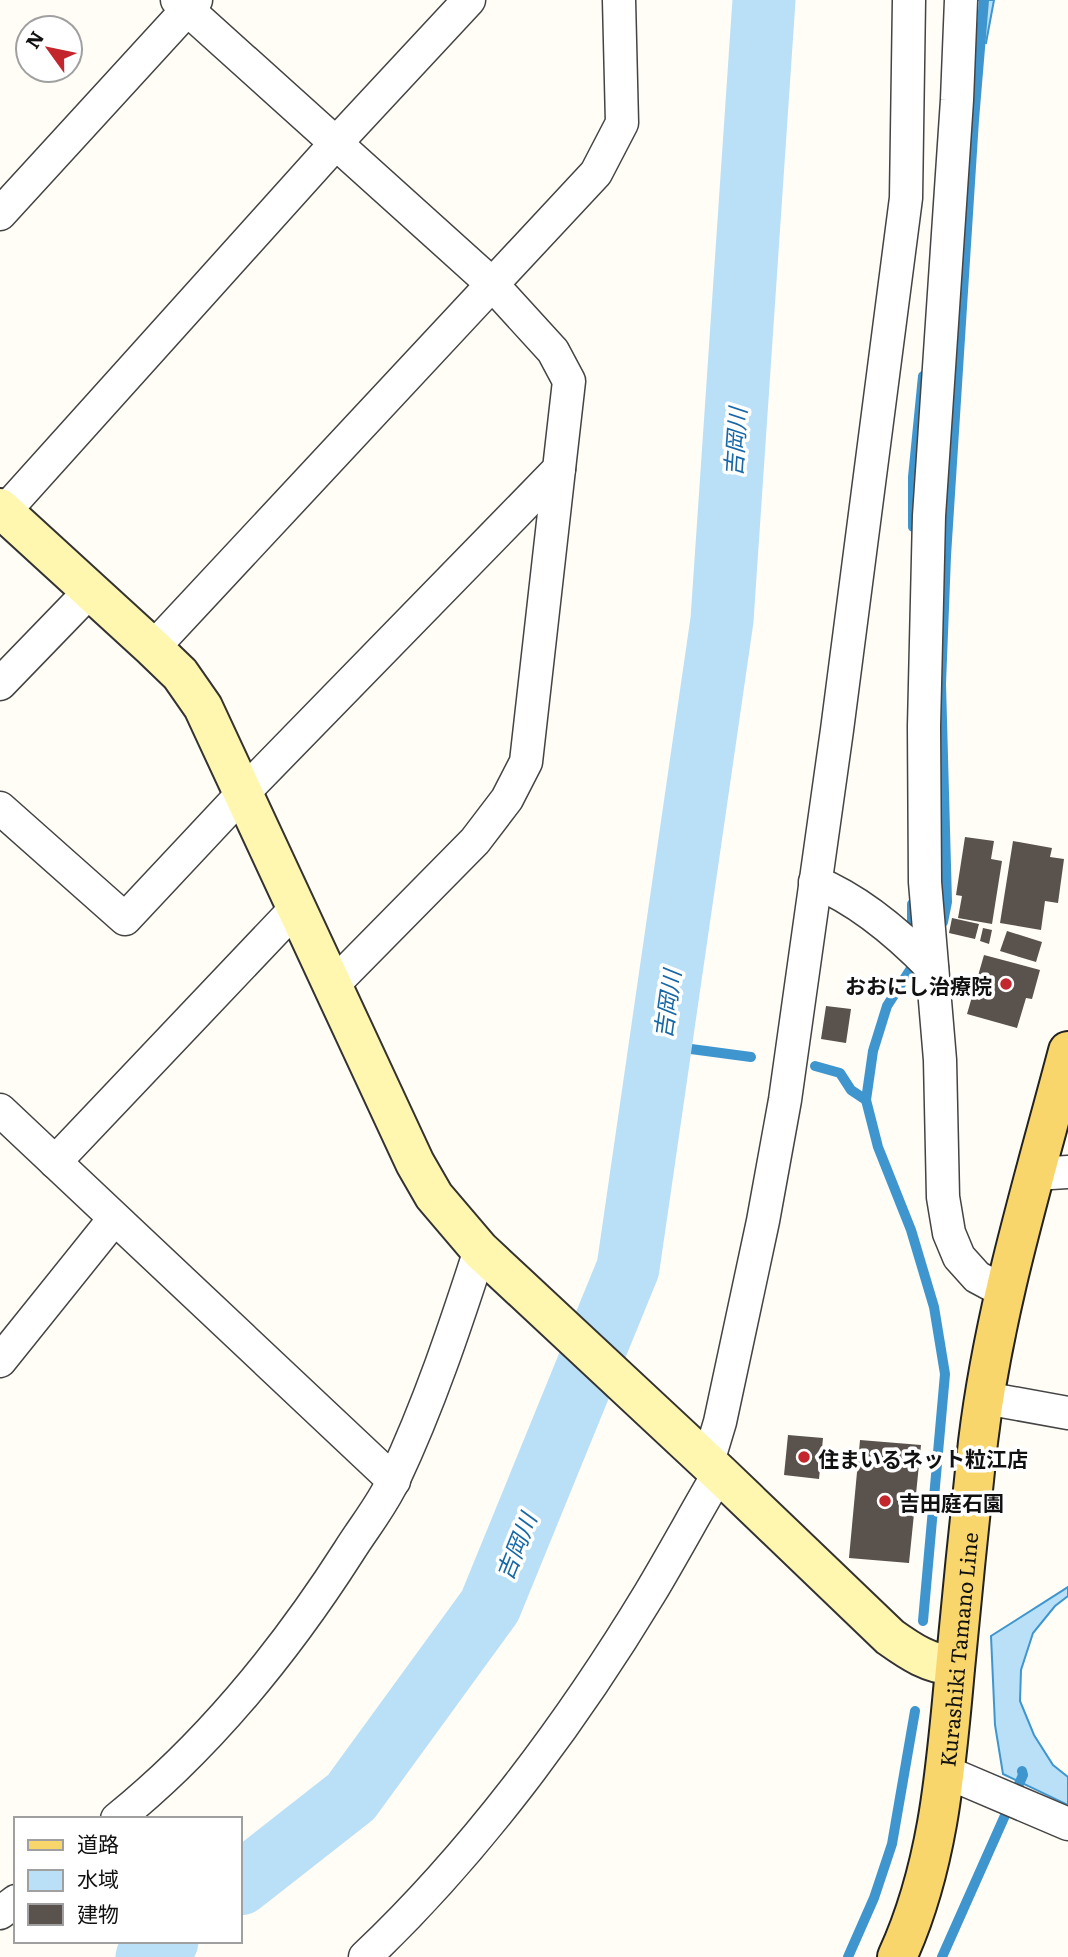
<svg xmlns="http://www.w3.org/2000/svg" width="1068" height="1957" font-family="Literata,'Noto Sans JP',serif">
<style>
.water{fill:#b9e0f7;stroke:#3f96cf;stroke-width:2}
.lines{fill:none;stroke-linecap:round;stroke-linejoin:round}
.stream{stroke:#3f96cf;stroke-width:10}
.river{stroke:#b9e0f7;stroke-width:63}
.building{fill:#5a524d}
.street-casing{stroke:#444;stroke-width:35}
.secondary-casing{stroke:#333;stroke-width:42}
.primary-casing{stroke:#222;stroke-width:42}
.street{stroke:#fff;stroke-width:32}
.secondary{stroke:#fff6b0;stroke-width:38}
.primary{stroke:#f9d66b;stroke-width:38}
.poi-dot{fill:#c4262e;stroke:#fff;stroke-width:2.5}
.labels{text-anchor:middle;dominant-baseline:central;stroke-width:7;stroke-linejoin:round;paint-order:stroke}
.poi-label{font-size:21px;font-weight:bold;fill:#111;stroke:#fff;text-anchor:start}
.street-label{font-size:21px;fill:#111;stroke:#fff}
.water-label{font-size:23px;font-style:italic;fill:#1768a6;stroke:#fff}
</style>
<rect width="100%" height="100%" fill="#fffdf5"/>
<g class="water">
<path d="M975,0H994L986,43L973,39Z"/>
<path d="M1068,1587V1596L1055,1606L1033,1633L1021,1670L1020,1701L1034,1735L1053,1765L1068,1777V1805L1003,1774L995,1725L991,1636Z"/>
</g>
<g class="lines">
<g class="stream">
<path d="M913,527V477L923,376"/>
<path d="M912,904V940"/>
<path d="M938,928L943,922L947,902L941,684L946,556L974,120L984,0"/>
<path d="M917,959L887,1006L873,1051L866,1100L878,1147L911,1230L934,1307L945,1374L923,1621"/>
<path d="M661,1045L751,1057"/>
<path d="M815,1066L840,1073L851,1090L866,1100"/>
<path d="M848,1957L874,1898L892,1844L915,1711"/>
<path d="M942,1957L1023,1775L1022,1771"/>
</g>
<g class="river">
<path d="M240,1884L351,1797L490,1606L628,1268L722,620L764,0"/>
<path d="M147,1957L167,1941"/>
</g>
</g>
<g class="building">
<path d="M965,837L994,841L991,859L1002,861L992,924L958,918L962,896L956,895Z"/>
<path d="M1013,841L1052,848L1050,857L1064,859L1058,903L1045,901L1041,930L1000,923Z"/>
<path d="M952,918L979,924L975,939L949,933Z"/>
<path d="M983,928L992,930L989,944L980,941Z"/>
<path d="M1007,931L1042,942L1036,962L1000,951Z"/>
<path d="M984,955L1040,970L1032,999L1026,998L1017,1028L967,1014Z"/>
<path d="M826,1006L851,1009L846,1043L821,1039Z"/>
<path d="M788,1435L823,1438L819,1479L784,1475Z"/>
<path d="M860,1440L921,1445L909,1563L849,1558Z"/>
</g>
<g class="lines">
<g class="street-casing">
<g id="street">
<path d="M961,0L957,100L929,516L924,726L925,882L940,1060L943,1197L949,1233L959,1257L977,1277L1005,1292"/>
<path d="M0,214L196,0"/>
<path d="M4,512L336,143L469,0"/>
<path d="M153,648L596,173L622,123L619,0"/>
<path d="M0,684L89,592"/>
<path d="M0,808L125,919L244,792L559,469L569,381L553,351L491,283L177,0"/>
<path d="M815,882C859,900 898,933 932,968"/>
<path d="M332,986L475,841L507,799L526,762L559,469"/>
<path d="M0,1110L394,1481"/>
<path d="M55,1162L297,907"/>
<path d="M1035,1174L1068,1172"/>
<path d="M0,1361L114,1219"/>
<path d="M985,1398L1068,1413"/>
<path d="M708,1462L720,1422L763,1221L785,1100L837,730L906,198L909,0"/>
<path d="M946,1772L1068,1824"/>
<path d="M117,1819C211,1743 285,1651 349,1551C364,1527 383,1504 394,1479C429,1405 455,1327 480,1250"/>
<path d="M0,1913L16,1901"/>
<path d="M365,1957C474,1854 572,1722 650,1593C674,1553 696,1512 719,1473"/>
</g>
</g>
<g class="secondary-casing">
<path id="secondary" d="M0,508L153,648L180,674L203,707L415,1163L434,1196L480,1250L719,1473L890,1637C911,1652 929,1664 955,1666"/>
</g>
<g class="primary-casing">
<g id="primary">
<path id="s1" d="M897,1957C939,1866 946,1767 955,1669C962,1593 970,1518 978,1442C994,1309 1034,1180 1068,1051"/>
</g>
</g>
<use href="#street" class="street"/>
<use href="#secondary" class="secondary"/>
<use href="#primary" class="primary"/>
</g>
<g class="poi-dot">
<circle cx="1006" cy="984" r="7"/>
<circle cx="804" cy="1457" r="7"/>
<circle cx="885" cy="1501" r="7"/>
</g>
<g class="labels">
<g class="poi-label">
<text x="992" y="984" text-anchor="end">おおにし治療院</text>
<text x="818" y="1457">住まいるネット粒江店</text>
<text x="899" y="1501">吉田庭石園</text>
</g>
<g class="street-label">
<text stroke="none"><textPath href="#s1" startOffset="315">Kurashiki Tamano Line</textPath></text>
</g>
<g class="water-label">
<text transform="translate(734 442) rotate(-86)">吉岡川</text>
<text transform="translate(666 1004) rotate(-82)">吉岡川</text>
<text transform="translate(515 1546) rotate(-68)">吉岡川</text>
</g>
</g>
<rect x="14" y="1817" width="228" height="126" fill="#ffffff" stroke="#a0a0a0" stroke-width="2"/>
<rect x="28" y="1840" width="35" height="10" fill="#f9d66b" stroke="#a0a0a0" stroke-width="2"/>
<text x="77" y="1852" font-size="21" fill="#111111">道路</text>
<rect x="28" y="1870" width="35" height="21" fill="#b9e0f7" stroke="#a0a0a0" stroke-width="2"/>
<text x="77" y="1887" font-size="21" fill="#111111">水域</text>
<rect x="28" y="1904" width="35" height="21" fill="#5a524d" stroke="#a0a0a0" stroke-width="2"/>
<text x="77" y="1922" font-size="21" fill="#111111">建物</text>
<g transform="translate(49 49) rotate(303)"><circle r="33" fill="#ffffff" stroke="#a0a0a0" stroke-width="2"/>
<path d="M0-5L12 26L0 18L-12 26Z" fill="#c4262e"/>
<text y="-10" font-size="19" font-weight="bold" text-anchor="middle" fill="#111111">N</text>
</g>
</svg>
